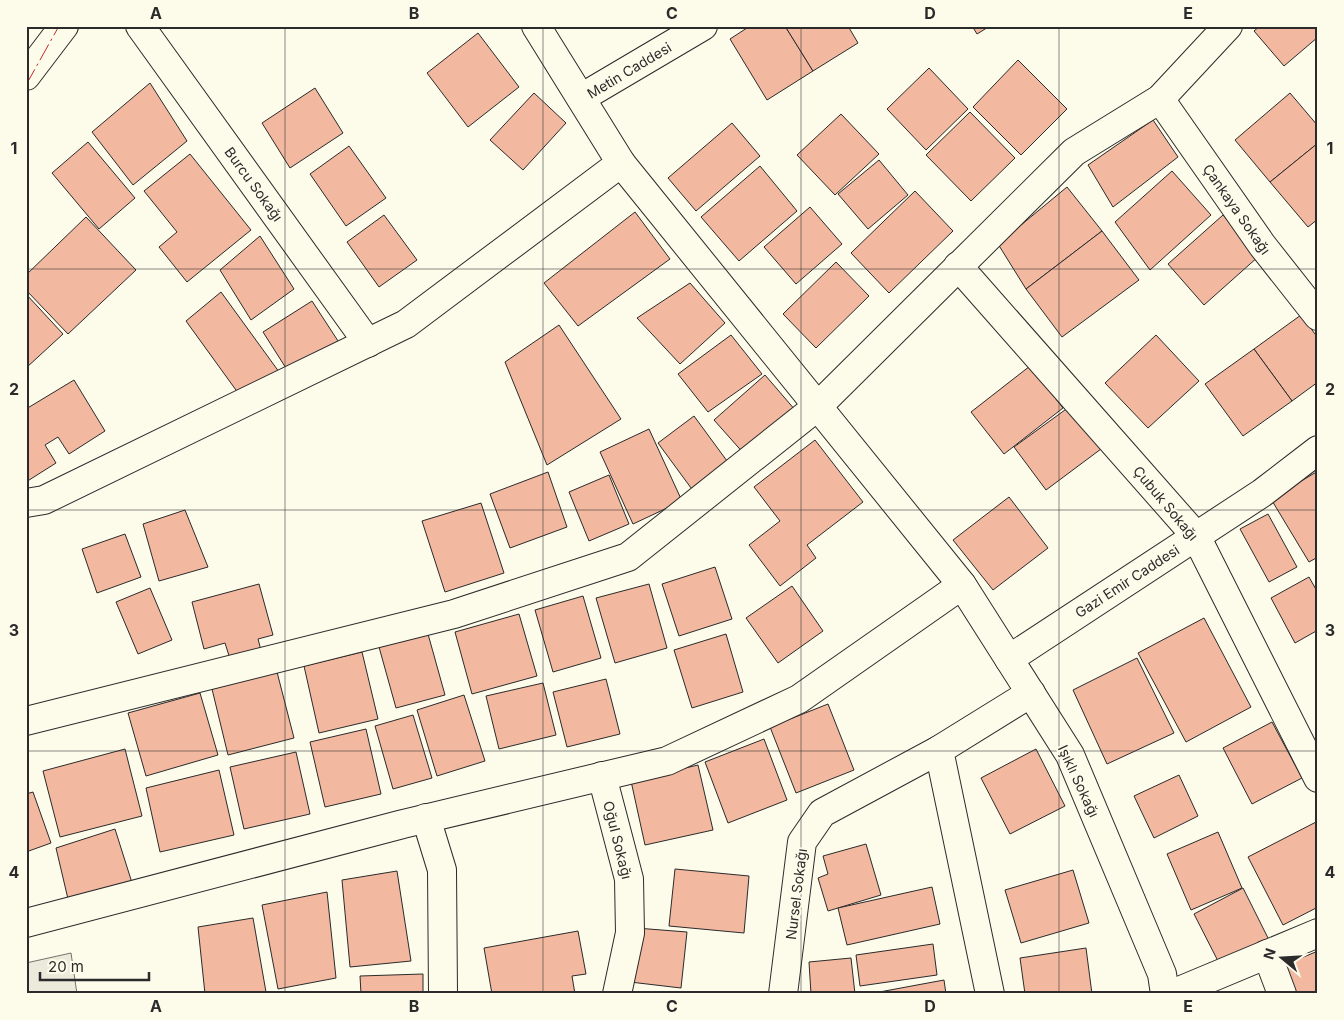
<svg xmlns="http://www.w3.org/2000/svg" width="1344" height="1020" font-family="Inter,sans-serif">
<style>
.green{fill:#ecebdb;stroke:#74746e}
.building{fill:#f2b8a0;stroke:#2b2b2b}
.lines{fill:none;stroke-linecap:round;stroke-linejoin:round}
.minor-casing{stroke:#2b2b2b;stroke-width:30}
.minor{stroke:#fdfbea;stroke-width:28}
.power{stroke:#c62828;stroke-width:1;stroke-dasharray:18 4 2.5 4;stroke-linecap:butt}
.grid{fill:none;stroke:#2b2b2b;stroke-width:1;stroke-opacity:0.55}
.labels{text-anchor:middle;dominant-baseline:central;stroke-width:4;stroke-linejoin:round;paint-order:stroke}
.street-label{font-size:14px;fill:#2b2b2b;stroke:#fdfbea}
.neatline{fill:none;stroke:#2b2b2b;stroke-width:2}
.grid-label{font-size:16px;text-anchor:middle;font-weight:bold;fill:#2b2b2b}
</style>
<rect width="100%" height="100%" fill="#fdfbea"/>
<path class="green" d="M71,953L77,994H26V963Z"/>
<g class="building">
<path d="M750,26H785L813,71L767,100L730,39Z"/>
<path d="M785,26H848L858,43L813,71Z"/>
<path d="M972,26H990L977,34Z"/>
<path d="M1260,26H1318V37L1284,66L1254,31Z"/>
<path d="M478,33L519,87L468,127L427,73Z"/>
<path d="M1018,60L1067,109L1021,155L973,107Z"/>
<path d="M929,68L968,109L926,150L887,109Z"/>
<path d="M150,83L187,141L133,185L92,132Z"/>
<path d="M315,88L343,133L290,168L262,123Z"/>
<path d="M534,93L566,123L523,170L490,140Z"/>
<path d="M1290,93L1318,126V143L1270,182L1235,140Z"/>
<path d="M970,112L1015,158L971,201L926,155Z"/>
<path d="M841,114L879,154L835,195L797,155Z"/>
<path d="M1153,120L1178,157L1113,207L1088,165Z"/>
<path d="M732,123L760,156L696,211L668,178Z"/>
<path d="M88,142L135,198L99,229L52,173Z"/>
<path d="M1318,143V219L1308,227L1270,182Z"/>
<path d="M349,146L386,198L346,226L310,174Z"/>
<path d="M190,154L251,230L187,282L159,247L177,232L144,191Z"/>
<path d="M879,160L908,195L868,229L838,194Z"/>
<path d="M760,166L797,211L739,261L701,217Z"/>
<path d="M1172,171L1211,215L1150,270L1115,222Z"/>
<path d="M1067,187L1102,231L1026,289L998,244Z"/>
<path d="M915,191L953,231L889,293L851,253Z"/>
<path d="M810,207L842,244L796,284L764,247Z"/>
<path d="M635,212L670,259L578,326L544,283Z"/>
<path d="M384,215L417,260L379,287L347,242Z"/>
<path d="M1223,215L1259,256L1204,305L1168,264Z"/>
<path d="M86,217L136,270L68,334L26,290V275Z"/>
<path d="M1102,231L1139,280L1062,337L1026,289Z"/>
<path d="M260,236L294,289L251,320L220,270Z"/>
<path d="M836,262L869,296L816,348L783,314Z"/>
<path d="M690,283L725,323L680,364L637,318Z"/>
<path d="M221,292L282,376L241,397L186,321Z"/>
<path d="M26,294L63,334L26,368Z"/>
<path d="M312,301L340,344L291,376L263,332Z"/>
<path d="M1301,315L1318,338V382L1292,401L1254,349Z"/>
<path d="M559,325L621,419L547,465L505,362Z"/>
<path d="M731,335L762,374L708,412L678,374Z"/>
<path d="M1156,335L1199,381L1148,428L1105,383Z"/>
<path d="M1254,349L1292,401L1243,436L1205,384Z"/>
<path d="M1030,366L1063,408L1004,454L971,412Z"/>
<path d="M765,375L796,411L746,456L714,420Z"/>
<path d="M74,380L105,431L69,454L58,437L45,445L56,463L26,482V409Z"/>
<path d="M1069,407L1101,449L1046,490L1014,447Z"/>
<path d="M694,416L730,465L694,492L658,443Z"/>
<path d="M649,429L682,501L633,524L600,452Z"/>
<path d="M815,440L863,502L807,545L816,558L780,586L749,545L780,521L754,487Z"/>
<path d="M1318,471V557L1309,562L1271,499Z"/>
<path d="M548,472L567,527L510,548L490,494Z"/>
<path d="M609,475L629,524L589,541L569,492Z"/>
<path d="M1009,497L1048,548L993,590L953,540Z"/>
<path d="M481,503L504,573L445,592L422,521Z"/>
<path d="M185,510L208,567L159,581L143,524Z"/>
<path d="M1268,514L1297,567L1269,582L1240,529Z"/>
<path d="M125,534L141,577L97,593L82,549Z"/>
<path d="M715,567L732,619L679,636L662,584Z"/>
<path d="M1309,577L1318,593V630L1295,643L1271,598Z"/>
<path d="M259,584L273,635L258,639L262,654L231,662L225,643L204,649L192,602Z"/>
<path d="M649,584L667,648L615,663L596,598Z"/>
<path d="M792,586L823,631L778,663L746,618Z"/>
<path d="M150,588L172,640L138,654L116,602Z"/>
<path d="M583,596L601,658L553,672L535,610Z"/>
<path d="M519,614L537,676L472,694L455,632Z"/>
<path d="M1204,618L1251,707L1186,742L1138,653Z"/>
<path d="M428,634L445,695L396,708L379,647Z"/>
<path d="M726,634L743,692L692,708L674,650Z"/>
<path d="M362,652L378,719L319,733L304,666Z"/>
<path d="M1137,658L1174,733L1107,764L1073,690Z"/>
<path d="M277,672L294,738L228,755L212,689Z"/>
<path d="M606,679L620,734L567,747L553,692Z"/>
<path d="M543,683L556,735L499,749L486,696Z"/>
<path d="M200,693L218,755L146,776L128,713Z"/>
<path d="M464,695L485,761L437,776L417,710Z"/>
<path d="M828,704L854,770L796,793L770,727Z"/>
<path d="M413,715L432,778L393,789L375,726Z"/>
<path d="M1272,722L1302,778L1252,804L1223,748Z"/>
<path d="M366,729L381,794L325,807L310,742Z"/>
<path d="M764,739L787,800L728,823L705,762Z"/>
<path d="M125,749L142,816L60,837L43,771Z"/>
<path d="M1036,749L1065,806L1010,834L981,778Z"/>
<path d="M296,752L310,814L244,829L230,767Z"/>
<path d="M698,765L713,830L645,845L631,781Z"/>
<path d="M219,770L234,835L160,852L146,788Z"/>
<path d="M1179,775L1198,816L1154,838L1134,796Z"/>
<path d="M33,792L51,843L26,852V794Z"/>
<path d="M1318,821V907L1283,925L1248,857Z"/>
<path d="M115,829L133,886L68,899L56,848Z"/>
<path d="M1218,832L1242,888L1191,910L1167,854Z"/>
<path d="M866,844L881,895L828,911L818,878L828,874L823,856Z"/>
<path d="M675,869L749,876L744,933L669,926Z"/>
<path d="M1073,870L1089,923L1021,943L1005,890Z"/>
<path d="M397,871L411,961L350,967L342,880Z"/>
<path d="M932,887L940,924L847,945L838,908Z"/>
<path d="M1243,888L1269,940L1220,965L1194,914Z"/>
<path d="M327,892L336,978L278,989L262,905Z"/>
<path d="M253,918L266,992L250,994H205L198,927Z"/>
<path d="M636,928L687,932L681,988L630,982Z"/>
<path d="M578,931L586,974L572,976L575,994H492L484,948Z"/>
<path d="M933,944L937,975L860,986L856,955Z"/>
<path d="M1086,948L1092,994H1025L1020,958Z"/>
<path d="M1318,951V994H1295L1284,965Z"/>
<path d="M851,958L855,994H811L809,962Z"/>
<path d="M423,974V994H361L360,976Z"/>
<path d="M944,980L946,994H874V993Z"/>
</g>
<g class="lines">
<g class="minor-casing">
<g id="minor">
<path d="M140,26L368,343"/>
<path d="M26,76L64,26"/>
<path d="M581,98L703,26"/>
<path d="M1160,99L1262,245L1318,316"/>
<path d="M958,266L1196,536L1318,778"/>
<path d="M26,503L44,500L406,324L621,163L536,26"/>
<path d="M962,585L1070,755L1162,974L1165,994"/>
<path d="M1009,659L1262,493L1318,450"/>
<path d="M26,721L454,614L628,557L818,406L1074,152L1160,99L1228,26"/>
<path d="M602,776L629,879L630,933L617,994"/>
<path d="M426,818L442,870L443,994"/>
<path d="M26,923L403,824L667,761L799,699L962,585L621,163"/>
<path d="M1267,954L1282,994"/>
<path d="M783,994L802,842L822,813L939,750"/>
<path d="M990,994L939,750L1031,693"/>
<path d="M1172,994L1318,933"/>
</g>
</g>
<use href="#minor" class="minor"/>
<path class="power" d="M26,85L59,26"/>
</g>
<path class="grid" d="M285,26V994M543,26V994M801,26V994M1059,26V994M26,269H1318M26,510H1318M26,751H1318"/>
<g class="labels">
<g class="street-label">
<text transform="translate(629 70) rotate(-31)">Metin Caddesi</text>
<text transform="translate(254 184) rotate(54)">Burcu Sokağı</text>
<text transform="translate(1237 209) rotate(55)">Çankaya Sokağı</text>
<text transform="translate(1166 503) rotate(50)">Çubuk Sokağı</text>
<text transform="translate(1127 581) rotate(-33)">Gazi Emir Caddesi</text>
<text transform="translate(1079 781) rotate(65)">Işıklı Sokağı</text>
<text transform="translate(618 840) rotate(76)">Oğul Sokağı</text>
<text transform="translate(796 894) rotate(-83)">Nursel Sokağı</text>
</g>
</g>
<rect width="1344" height="1020" fill="none" stroke="#fdfbea" stroke-width="55"/>
<g transform="translate(1282 958) rotate(288)" stroke="#fdfbea" stroke-width="4" paint-order="stroke">
<path d="M0-4L9 19L0 12L-9 19Z" fill="#2b2b2b"/>
<text y="-8" font-size="14" font-weight="bold" text-anchor="middle" fill="#2b2b2b">N</text>
</g>
<path d="M40 972v8h109v-8" fill="none" stroke="#2b2b2b" stroke-width="2.5"/>
<text x="48" y="972" font-size="15" fill="#2b2b2b" stroke="#fdfbea" stroke-width="4" paint-order="stroke">20 m</text>
<rect x="28" y="28" width="1288" height="964" class="neatline"/>
<g class="grid-label">
<text x="156" y="19">A</text>
<text x="414" y="19">B</text>
<text x="672" y="19">C</text>
<text x="930" y="19">D</text>
<text x="1188" y="19">E</text>
<text x="14" y="154">1</text>
<text x="1330" y="154">1</text>
<text x="14" y="395">2</text>
<text x="1330" y="395">2</text>
<text x="14" y="636">3</text>
<text x="1330" y="636">3</text>
<text x="14" y="878">4</text>
<text x="1330" y="878">4</text>
<text x="156" y="1012">A</text>
<text x="414" y="1012">B</text>
<text x="672" y="1012">C</text>
<text x="930" y="1012">D</text>
<text x="1188" y="1012">E</text>
</g>
</svg>
